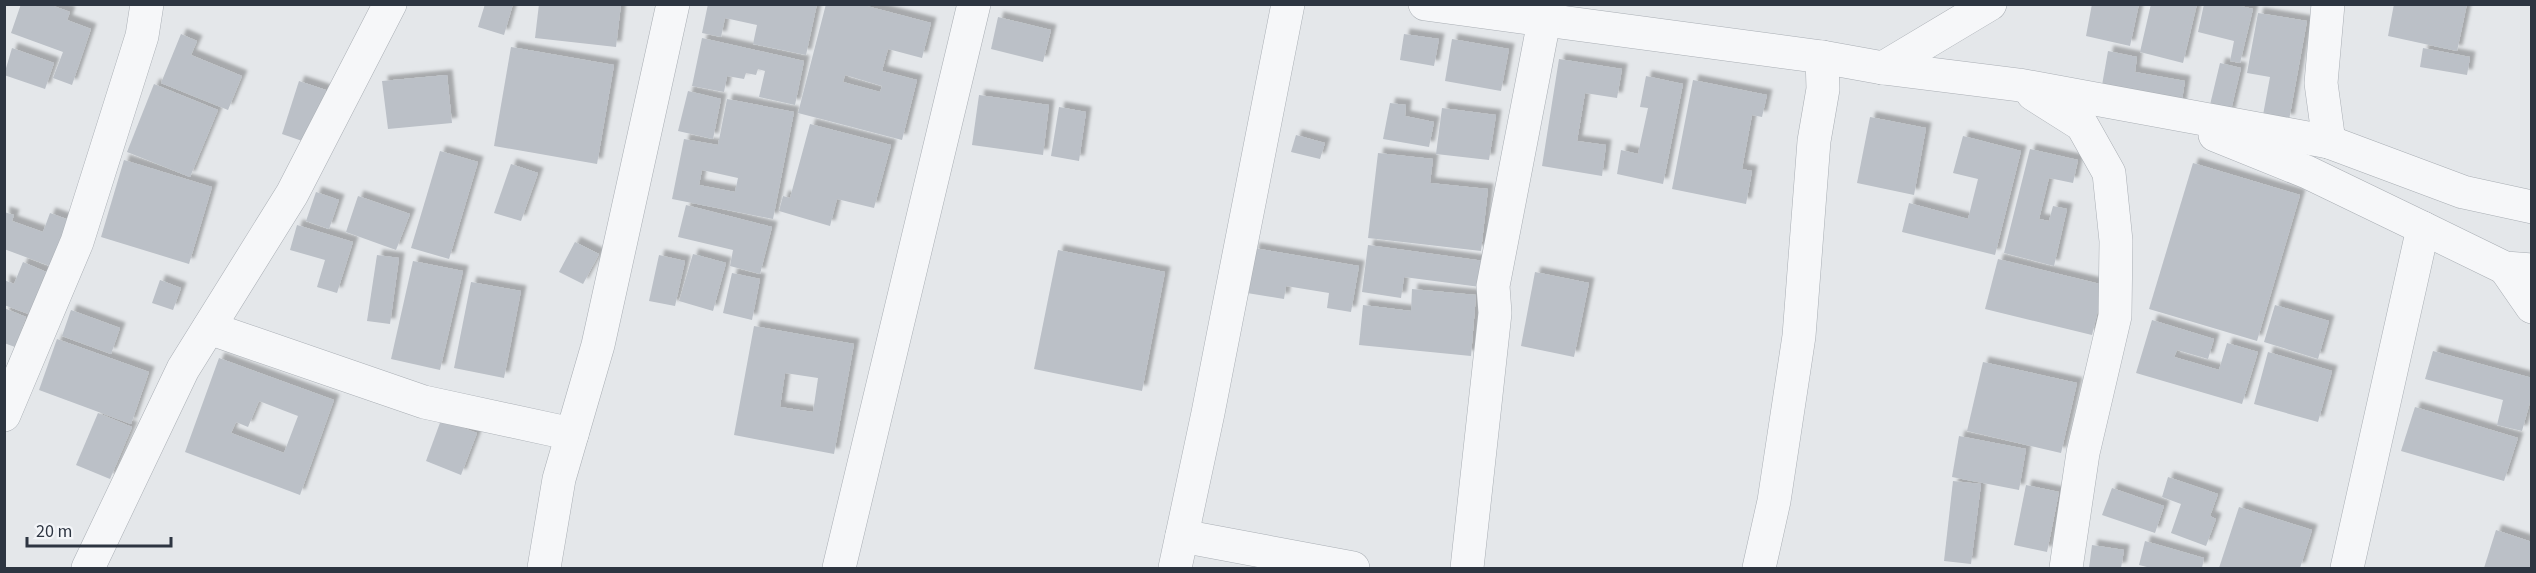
<svg xmlns="http://www.w3.org/2000/svg" width="2536" height="573" font-family="'Source Sans 3',sans-serif">
<style>
.building{fill:#bbc0c7;fill-rule:evenodd;filter:url(#shadow)}
.lines{fill:none;stroke-linecap:round;stroke-linejoin:round}
.minor-casing{stroke:#a9aeb4;stroke-width:34}
.minor{stroke:#f6f7f9;stroke-width:33}
</style>
<defs>
<filter id="shadow"><feDropShadow dx="5.5" dy="-5.5" stdDeviation="1.5" flood-color="#0004"/></filter>
</defs>
<rect width="100%" height="100%" fill="#e4e7ea"/>
<g class="building">
<path d="M21,4H48L70,12L67,20L91,29L72,85L53,78L63,52L11,33Z"/>
<path d="M485,4H513L504,35L478,27Z"/>
<path d="M539,4H621L616,47L535,38Z"/>
<path d="M708,4H817L806,55L753,44L757,25L725,18L721,37L702,33Z"/>
<path d="M826,4H859L931,23L922,58L888,49L882,71L917,80L902,140L798,113ZM845,75L882,86L880,92L843,82Z"/>
<path d="M2092,4H2139L2130,46L2086,36Z"/>
<path d="M2151,4H2197L2183,63L2140,52Z"/>
<path d="M2204,4H2233L2253,9L2240,63L2230,61L2234,41L2198,32Z"/>
<path d="M2394,4H2467L2457,51L2388,36Z"/>
<path d="M2258,13L2307,21L2289,120L2263,115L2270,77L2247,73Z"/>
<path d="M998,17L1051,30L1043,62L991,49Z"/>
<path d="M181,34L197,41L191,55L242,76L228,110L161,83Z"/>
<path d="M1404,34L1439,39L1434,66L1400,60Z"/>
<path d="M702,38L804,61L795,105L759,97L765,71L758,69L756,75L746,73L744,79L727,76L724,92L692,86Z"/>
<path d="M1452,39L1509,49L1501,91L1445,81Z"/>
<path d="M511,47L614,65L597,164L494,146Z"/>
<path d="M12,48L54,63L45,89L4,75Z"/>
<path d="M2423,48L2470,57L2467,75L2420,67Z"/>
<path d="M2108,51L2137,57L2135,72L2185,81L2181,106L2101,91Z"/>
<path d="M1559,59L1622,69L1617,98L1585,93L1577,141L1606,145L1602,176L1542,166Z"/>
<path d="M2220,63L2241,68L2230,114L2209,109Z"/>
<path d="M447,75L452,123L388,129L382,81Z"/>
<path d="M1646,76L1683,84L1663,184L1617,174L1621,150L1638,154L1648,108L1640,107Z"/>
<path d="M1693,80L1767,95L1762,117L1752,115L1742,169L1752,171L1746,204L1672,189Z"/>
<path d="M299,81L326,90L308,143L282,134Z"/>
<path d="M154,84L218,110L190,177L127,152Z"/>
<path d="M688,91L721,99L713,139L678,131Z"/>
<path d="M979,95L1049,105L1043,155L972,145Z"/>
<path d="M727,99L794,112L773,219L672,199L684,139L718,145ZM702,170L738,178L735,192L699,185Z"/>
<path d="M1390,103L1406,105L1405,116L1434,122L1429,147L1383,139Z"/>
<path d="M1059,107L1086,112L1079,161L1051,156Z"/>
<path d="M1442,108L1496,115L1489,160L1436,154Z"/>
<path d="M1870,117L1926,128L1914,195L1857,183Z"/>
<path d="M810,124L891,145L874,208L837,199L830,226L779,211L783,196L790,198Z"/>
<path d="M1296,135L1325,143L1320,159L1291,152Z"/>
<path d="M1963,136L2021,151L1995,255L1902,232L1909,203L1968,219L1978,179L1953,173Z"/>
<path d="M2030,149L2078,160L2073,183L2049,178L2039,219L2049,221L2053,206L2067,209L2054,266L2004,253Z"/>
<path d="M440,151L478,162L449,259L411,248Z"/>
<path d="M1378,153L1433,159L1430,183L1488,189L1481,251L1368,238Z"/>
<path d="M124,160L212,187L189,264L101,237Z"/>
<path d="M2193,163L2300,195L2257,341L2149,309Z"/>
<path d="M511,164L538,173L521,221L494,213Z"/>
<path d="M316,192L339,200L329,229L306,221Z"/>
<path d="M358,196L410,214L396,250L346,232Z"/>
<path d="M686,205L772,227L760,274L730,266L733,250L678,237Z"/>
<path d="M4,212L14,215L12,221L43,232L50,213L72,221L55,268L4,249Z"/>
<path d="M297,225L353,242L337,293L317,287L325,260L290,250Z"/>
<path d="M575,242L599,254L583,284L559,272Z"/>
<path d="M1368,245L1484,261L1480,287L1404,277L1401,298L1362,292Z"/>
<path d="M1254,248L1359,266L1351,312L1327,308L1329,293L1286,286L1284,299L1247,293Z"/>
<path d="M1058,250L1165,272L1142,391L1034,369Z"/>
<path d="M693,254L726,263L713,311L679,301Z"/>
<path d="M377,255L399,258L390,324L367,321Z"/>
<path d="M659,255L685,261L675,306L649,301Z"/>
<path d="M1998,259L2104,285L2092,335L1985,309Z"/>
<path d="M413,261L463,271L440,370L391,359Z"/>
<path d="M23,262L51,274L34,316L4,305V280L14,284Z"/>
<path d="M1535,272L1589,283L1574,357L1521,346Z"/>
<path d="M732,273L760,279L752,320L723,313Z"/>
<path d="M160,280L181,288L173,310L152,303Z"/>
<path d="M471,282L521,291L504,378L454,368Z"/>
<path d="M1412,289L1476,295L1471,356L1359,345L1363,305L1411,311Z"/>
<path d="M2275,305L2329,321L2318,359L2264,342Z"/>
<path d="M4,308L26,317L15,347L4,343Z"/>
<path d="M71,310L120,328L111,354L62,336Z"/>
<path d="M2152,320L2214,339L2208,359L2177,350L2174,357L2219,370L2227,343L2258,352L2242,404L2136,373Z"/>
<path d="M754,326L854,344L834,454L734,435ZM785,373L818,378L813,412L780,407Z"/>
<path d="M57,339L149,372L131,424L39,390Z"/>
<path d="M2433,351L2532,378V395L2522,431L2497,425L2503,400L2425,379Z"/>
<path d="M2268,352L2332,371L2318,422L2254,404Z"/>
<path d="M219,358L334,400L300,495L185,452ZM259,401L298,416L284,453L231,433L236,422L248,427Z"/>
<path d="M1983,362L2077,383L2061,453L1967,431Z"/>
<path d="M2415,407L2518,438L2504,481L2401,451Z"/>
<path d="M98,413L132,427L110,479L76,465Z"/>
<path d="M441,420L477,433L461,475L426,461Z"/>
<path d="M1959,436L2026,449L2019,490L1952,477Z"/>
<path d="M2168,477L2218,494L2210,516L2216,519L2206,546L2171,533L2181,504L2162,497Z"/>
<path d="M1953,481L1981,484L1971,564L1944,561Z"/>
<path d="M2026,485L2059,492L2047,552L2014,545Z"/>
<path d="M2112,488L2164,506L2155,533L2102,515Z"/>
<path d="M2239,507L2312,530L2300,568H2219Z"/>
<path d="M2496,530L2532,542V568H2484Z"/>
<path d="M2145,541L2204,558L2202,568H2151L2139,565Z"/>
<path d="M2092,545L2124,550L2121,568H2089Z"/>
</g>
<g class="lines">
<g class="minor-casing">
<g id="minor">
<path d="M1425,4L1822,57L1883,68L2019,85L2329,142L2463,192L2532,207"/>
<path d="M2328,4L2321,83L2329,142"/>
<path d="M1883,68L1990,4"/>
<path d="M2033,94L2082,125L2109,173L2116,241L2115,316L2083,453L2066,568"/>
<path d="M2215,135L2307,172L2423,228L2347,568"/>
<path d="M2423,228L2505,268L2532,270"/>
<path d="M2505,268L2532,307"/>
<path d="M209,328L424,402L572,434"/>
<path d="M4,415L77,242L142,36L147,4"/>
<path d="M1182,536L1353,568"/>
<path d="M88,568L183,369L292,194L390,4"/>
<path d="M544,568L559,479L598,345L673,4"/>
<path d="M839,568L974,4"/>
<path d="M1175,568L1208,413L1288,4"/>
<path d="M1467,568L1495,313L1493,286L1544,21L1550,4"/>
<path d="M1759,568L1774,501L1799,336L1814,141L1823,89L1822,57"/>
</g>
</g>
<use href="#minor" class="minor"/>
</g>
<rect width="2536" height="573" fill="none" stroke="#2d3541" stroke-width="12"/>
<path d="M27 537v9h144v-9" fill="none" stroke="#2d3541" stroke-width="3"/>
<text x="36" y="537" font-size="18" fill="#2d3541" stroke="#f3f5f8" stroke-width="4.5" paint-order="stroke">20 m</text>
</svg>
